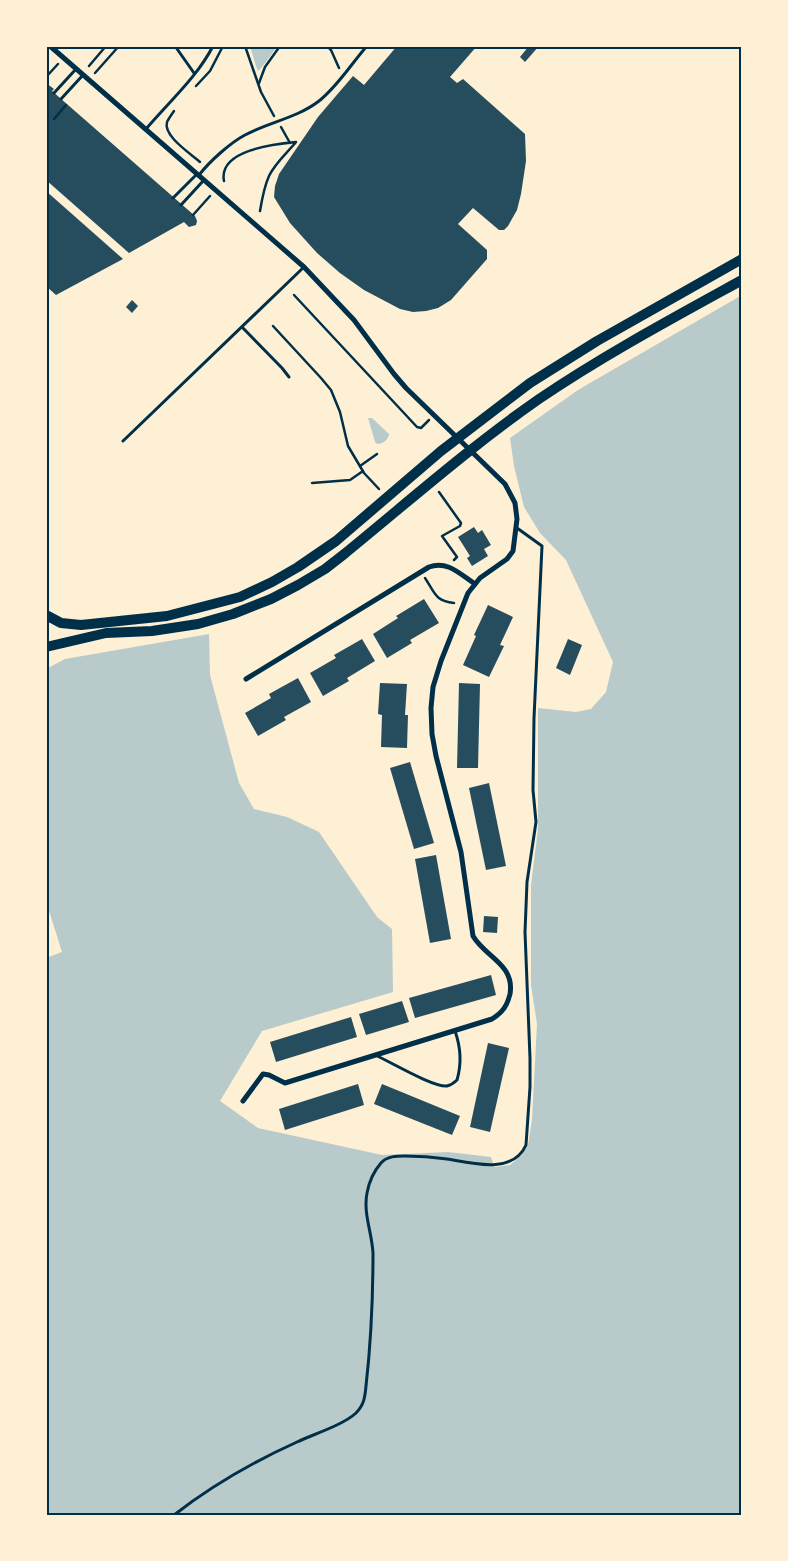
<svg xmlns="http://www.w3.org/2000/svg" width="788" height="1561" font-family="Signika,sans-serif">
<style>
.green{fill:#b9caca}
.building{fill:#264d5e}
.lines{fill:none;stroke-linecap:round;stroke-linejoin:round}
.path{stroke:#003049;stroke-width:2.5}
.service{stroke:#003049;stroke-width:3}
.minor{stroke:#003049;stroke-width:5}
.secondary{stroke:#003049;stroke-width:10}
.neatline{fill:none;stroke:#003049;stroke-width:2}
</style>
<rect width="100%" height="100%" fill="#fdf0d5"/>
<g class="green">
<path d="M250,46H277C272,53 264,66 258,71L256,66Z"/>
<path d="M742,295V1515H46V958L62,952L46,901V669L65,659L209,634L210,675L239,783L254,809L287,817L319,832L377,917L392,929L393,992L262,1031L220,1101L258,1128L382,1155L448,1152L491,1157L494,1167L510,1165L522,1155L528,1145L532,1120L537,1024L531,985V885L538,829V708L576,712L591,709L606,692L613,662L566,560L540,533L524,507L514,466L510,438L578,390Z"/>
<path d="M368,418H372L389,434C388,440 383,444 377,444L375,442Z"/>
</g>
<g class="building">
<path d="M397,46H477L450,77L457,83L463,79L525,134L526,161L521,194L517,210L508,226L504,230H499L473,208L458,224L487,250V259L451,300L438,308L426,311L413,312L400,309L364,290L340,273L317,253L290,223L274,197L275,186L279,174L318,117L353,76L364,85Z"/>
<path d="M529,46H539L525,62L520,57Z"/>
<path d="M46,83L54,89L52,91L195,216L197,221L196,225L189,227L184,222L129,253L46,180Z"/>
<path d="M46,191L123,259L56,295L46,286Z"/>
<path d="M132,300L138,306L132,313L126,307Z"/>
<path d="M474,527L478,533L482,530L491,545L484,549L488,556L472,566L467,558L470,556L458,537Z"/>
<path d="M424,599L439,623L410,640L412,643L387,658L373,634L398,618L396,616Z"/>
<path d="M488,605L513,617L500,645L504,646L489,677L463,665L476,636L474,635Z"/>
<path d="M362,639L375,661L347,678L349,681L323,696L310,673L336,658L334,655Z"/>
<path d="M568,639L582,645L570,675L556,668Z"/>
<path d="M298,678L311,702L284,717L286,720L258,736L245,713L271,698L269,694Z"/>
<path d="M380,683L407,684L405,715H408L407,748L381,747L382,715L378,714Z"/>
<path d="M459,683L480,684L478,768H457Z"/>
<path d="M410,762L434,843L414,849L390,768Z"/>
<path d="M489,783L506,866L486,870L469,788Z"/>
<path d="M436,855L451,939L430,943L415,859Z"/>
<path d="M484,916L498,917L497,933L483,932Z"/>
<path d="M491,975L496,995L415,1018L409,998Z"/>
<path d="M402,1001L409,1022L366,1035L359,1014Z"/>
<path d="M351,1017L357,1037L276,1062L270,1042Z"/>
<path d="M488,1043L509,1048L490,1132L470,1127Z"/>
<path d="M358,1084L364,1105L285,1130L279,1109Z"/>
<path d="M382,1084L460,1116L452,1135L374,1104Z"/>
</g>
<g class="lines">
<g class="path">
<path d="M245,46L261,92L274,116"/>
<path d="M327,46L331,50L339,68"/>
<path d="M89,66L106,46"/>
<path d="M95,73L119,46"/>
<path d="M46,77L58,64"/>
<path d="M259,83L265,67L280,46"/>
<path d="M196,86L210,71L223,46"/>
<path d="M174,111C172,114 169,118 167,122C163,136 190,153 200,162"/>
<path d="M54,119L66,105"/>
<path d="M281,127L290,143"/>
<path d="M224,181C218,150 275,144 296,142C287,153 275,163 269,176C264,187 262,199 260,211"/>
<path d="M193,215L210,196"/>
<path d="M294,295L417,427L421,428L429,420"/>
<path d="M273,326L321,378L331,390L340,412L348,446L364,473L379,489"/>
<path d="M360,466L377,454"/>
<path d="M312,483L350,480L363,471"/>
<path d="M439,492L461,523L460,526L442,536L457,557L454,560"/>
<path d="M425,578C435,593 435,601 454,603"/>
</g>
<g class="service">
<path d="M175,46L194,73"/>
<path d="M54,93L76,69"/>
<path d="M61,99L83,75"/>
<path d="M146,129C168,103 198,76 213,46"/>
<path d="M199,175C210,161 230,143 245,135C269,122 297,118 319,101C338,86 351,64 367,46"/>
<path d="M173,198L197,174"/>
<path d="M181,205L204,180"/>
<path d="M242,327L282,368L289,377"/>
<path d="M123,441L304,267"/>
<path d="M375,1055C391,1062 432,1087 447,1086C451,1085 454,1083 457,1080C462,1063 461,1048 455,1031"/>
<path d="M174,1515C210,1487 255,1461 297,1442C314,1434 343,1425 356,1413C364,1405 365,1397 366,1386C371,1342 373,1297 373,1253C372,1233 363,1213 367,1193C369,1182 374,1171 381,1163C387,1156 397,1156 405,1156C419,1156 433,1157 447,1159C471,1163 513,1175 526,1145L530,1087V1058L525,932L527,882L536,822L533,790L534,718L542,546L517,528"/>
</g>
<g class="minor">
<path d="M50,46L304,267L354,320L394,374L406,388L505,484L515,503L517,519L513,551L507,559L480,578L468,593L441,661L433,687L431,708L432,734L436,756L461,852L473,936C485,957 515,964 510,994C507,1006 503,1012 492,1019L285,1083L269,1075L263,1074L243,1101"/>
<path d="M246,679L429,567C447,560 460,574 475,584"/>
</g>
<g class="secondary">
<path d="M46,615L61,623L81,625L167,616L240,597L272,582L298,567L336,541L441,451L530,383L597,341L742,259"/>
<path d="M46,647L106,633L152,631L198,624L233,614L271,599L298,585L325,569L343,555C408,502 470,447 539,399C604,355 673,318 742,280"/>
</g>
</g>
<rect width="788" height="1561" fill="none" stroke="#fdf0d5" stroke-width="95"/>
<rect x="48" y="48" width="692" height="1466" class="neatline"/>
</svg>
